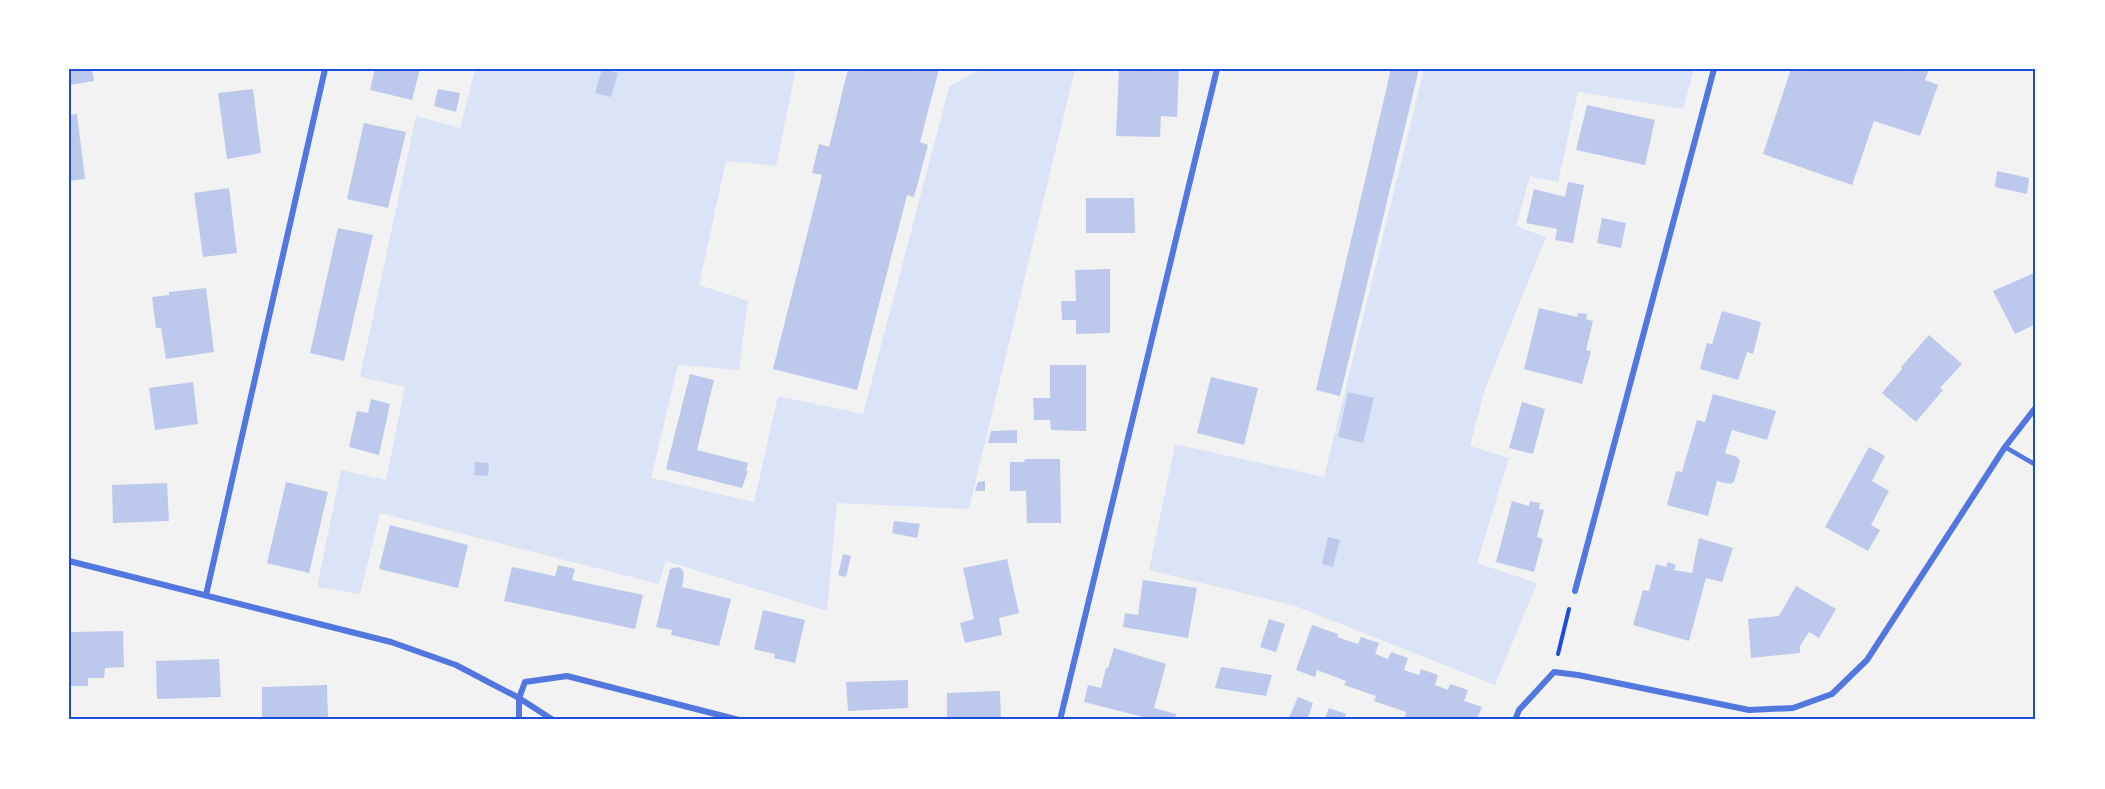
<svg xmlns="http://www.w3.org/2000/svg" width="2105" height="789" font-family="Raleway,sans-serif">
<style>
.green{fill:#dbe4f7}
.building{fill:#bdc9ec}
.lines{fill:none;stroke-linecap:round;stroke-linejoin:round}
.path{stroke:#1d4ed8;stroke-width:4}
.service{stroke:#5277de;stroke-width:4.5}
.minor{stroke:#5277de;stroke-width:6}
.neatline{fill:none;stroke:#1d4ed8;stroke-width:2}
</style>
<rect width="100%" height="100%" fill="#f2f2f2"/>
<g class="green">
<path d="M475,69H796L776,166L726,161L699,285L748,301L739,370L678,365L651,478L754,502L778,396L863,414L949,87L981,69H1075L969,509L837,503L827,611L666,561L659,584L380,513L360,594L317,587L341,470L386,480L405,387L360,377L416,116L460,128Z"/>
<path d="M1424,69H1694L1683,109L1578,92L1558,182L1530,176L1516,226L1546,237L1485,389L1470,446L1509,458L1477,563L1537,583L1495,685L1295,606L1149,570L1175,444L1324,477Z"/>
</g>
<g class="building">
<path d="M69,69H92L94,81L69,85Z"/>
<path d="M375,69H420L412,100L370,90Z"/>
<path d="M602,69L618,73L611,97L595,93Z"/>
<path d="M848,69H939L920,142L928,145L914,197L907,195L857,390L773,369L822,175L812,173L819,144L829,147Z"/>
<path d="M1119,69H1179L1177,117L1161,116L1160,137L1116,136Z"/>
<path d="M1391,69H1419L1340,396L1316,390Z"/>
<path d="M1791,69H1929L1925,80L1938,85L1920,136L1874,121L1852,185L1763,154Z"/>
<path d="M253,89L261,153L227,159L218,93Z"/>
<path d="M438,89L460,93L456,112L434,106Z"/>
<path d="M1587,105L1655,120L1645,165L1576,150Z"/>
<path d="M77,114L85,179L69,181V115Z"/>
<path d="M364,123L406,132L388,208L347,199Z"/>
<path d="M1997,171L2029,178L2027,194L1995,187Z"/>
<path d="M1568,182L1584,185L1573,243L1555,240L1557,229L1526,223L1534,189L1565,197Z"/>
<path d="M229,188L237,253L203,257L194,193Z"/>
<path d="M1086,198H1134L1135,233H1086Z"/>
<path d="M1602,218L1626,223L1621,248L1597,243Z"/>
<path d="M338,228L373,235L344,361L310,353Z"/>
<path d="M1110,269V333L1076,334V320H1062L1061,301H1076L1075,270Z"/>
<path d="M2036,272V316L2034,317L2036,324L2015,334L1993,291Z"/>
<path d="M206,288L214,352L166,359L161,328H156L152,297L169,295V292Z"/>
<path d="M1539,308L1577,317L1578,313L1587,314L1586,319L1593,321L1586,350L1591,351L1582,384L1524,369Z"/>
<path d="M1722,311L1761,322L1753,354L1747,352L1738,380L1700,369L1707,343L1712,344Z"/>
<path d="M1929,335L1962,364L1940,388L1943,390L1916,422L1882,393L1902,369L1901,367Z"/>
<path d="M1050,365H1086V431L1051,430L1050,420H1034L1033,398H1050Z"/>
<path d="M690,374L714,380L697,450L748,463L746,471H748L742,488L666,469Z"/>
<path d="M1211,377L1258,388L1244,445L1197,433Z"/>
<path d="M193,382L198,424L155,430L149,388Z"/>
<path d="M1348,392L1374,398L1363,443L1338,437Z"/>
<path d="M1713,394L1776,411L1767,440L1732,430L1725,453L1737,457L1740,461L1734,482L1730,484L1717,481L1708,516L1667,505L1676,471L1682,472L1697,420L1705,422Z"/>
<path d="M371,399L390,404L379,455L349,447L357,411L368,413Z"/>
<path d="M1522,402L1545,409L1533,454L1509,448Z"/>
<path d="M1017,430V443H988L991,431Z"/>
<path d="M1869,447L1885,456L1872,481L1889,491L1871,525L1880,530L1868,551L1825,527Z"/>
<path d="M1025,459H1060L1061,523H1027L1026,491H1010V462H1024Z"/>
<path d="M475,462L489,463L488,476L474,475Z"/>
<path d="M985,481V491H975L978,482Z"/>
<path d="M286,482L328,492L309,573L267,563Z"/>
<path d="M167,483L169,521L113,523L112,485Z"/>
<path d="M1512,501L1529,506L1530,501L1540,503L1539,509L1544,510L1537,537L1543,539L1534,572L1496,562Z"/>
<path d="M894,521L920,524L917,538L892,533Z"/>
<path d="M390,525L468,545L458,588L379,569Z"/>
<path d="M1328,537L1340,540L1333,567L1322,564Z"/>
<path d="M1699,538L1733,548L1722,582L1706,578L1689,641L1633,625L1643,590L1649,591L1656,564L1666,567L1668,562L1676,565L1674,570L1692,573Z"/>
<path d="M843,554L851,556L846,577L838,575Z"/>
<path d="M1007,559L1019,613L999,618L1002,635L965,643L960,623L974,619L963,568Z"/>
<path d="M558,565L575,569L572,580L643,595L635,629L504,601L512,567L555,576Z"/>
<path d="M678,567L682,569L684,574L682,587L731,599L719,646L671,635L672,630L656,627L670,569Z"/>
<path d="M1143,580L1197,588L1188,638L1123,627L1125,613L1138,615Z"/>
<path d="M1796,586L1836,609L1819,638L1809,632L1800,646V653L1751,658L1748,619L1779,616Z"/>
<path d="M763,610L805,620L795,663L774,658L775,654L754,649Z"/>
<path d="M1269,619L1285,624L1276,652L1260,647Z"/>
<path d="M1312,625L1338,634L1337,637L1358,644L1361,637L1379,643L1375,654L1388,659L1391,652L1408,658L1404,670L1419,675L1421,669L1438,675L1435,685L1448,690L1450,684L1468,690L1464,701L1482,707L1478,717L1485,720H1414L1405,717L1406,712L1374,701L1376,696L1344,685L1346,681L1317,670L1315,677L1296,670Z"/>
<path d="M123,631L124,667L105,668L104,678H88V686H71V674H69V632Z"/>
<path d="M1114,648L1166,664L1154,708L1176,714L1175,720H1155L1084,702L1088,685L1101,688L1106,668H1108Z"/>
<path d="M219,659L221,697L157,699L156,661Z"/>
<path d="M1221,667L1272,675L1266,696L1215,688Z"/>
<path d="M908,680V708L848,711L846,682Z"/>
<path d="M327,685L328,720H262V687Z"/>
<path d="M1000,691L1001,720H947V693Z"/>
<path d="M1298,697L1313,703L1307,720H1288Z"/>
<path d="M1329,708L1346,714L1344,720H1324Z"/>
</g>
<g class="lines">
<path class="path" d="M1558,654L1569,609"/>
<path class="service" d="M2005,447L2036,465"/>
<g class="minor">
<path d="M69,561L391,642L456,665L519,698L553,720"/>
<path d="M1575,591L1714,69"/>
<path d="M206,595L325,69"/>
<path d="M519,720V698L525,682L567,676L739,720"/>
<path d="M1060,720L1217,69"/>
<path d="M1515,720L1519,710L1554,672L1578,675L1749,710L1793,708L1832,694L1867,660L2005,447L2036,407"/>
</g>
</g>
<rect width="2105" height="789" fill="none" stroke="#ffffff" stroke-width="141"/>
<rect x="70" y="70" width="1964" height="648" class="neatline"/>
</svg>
